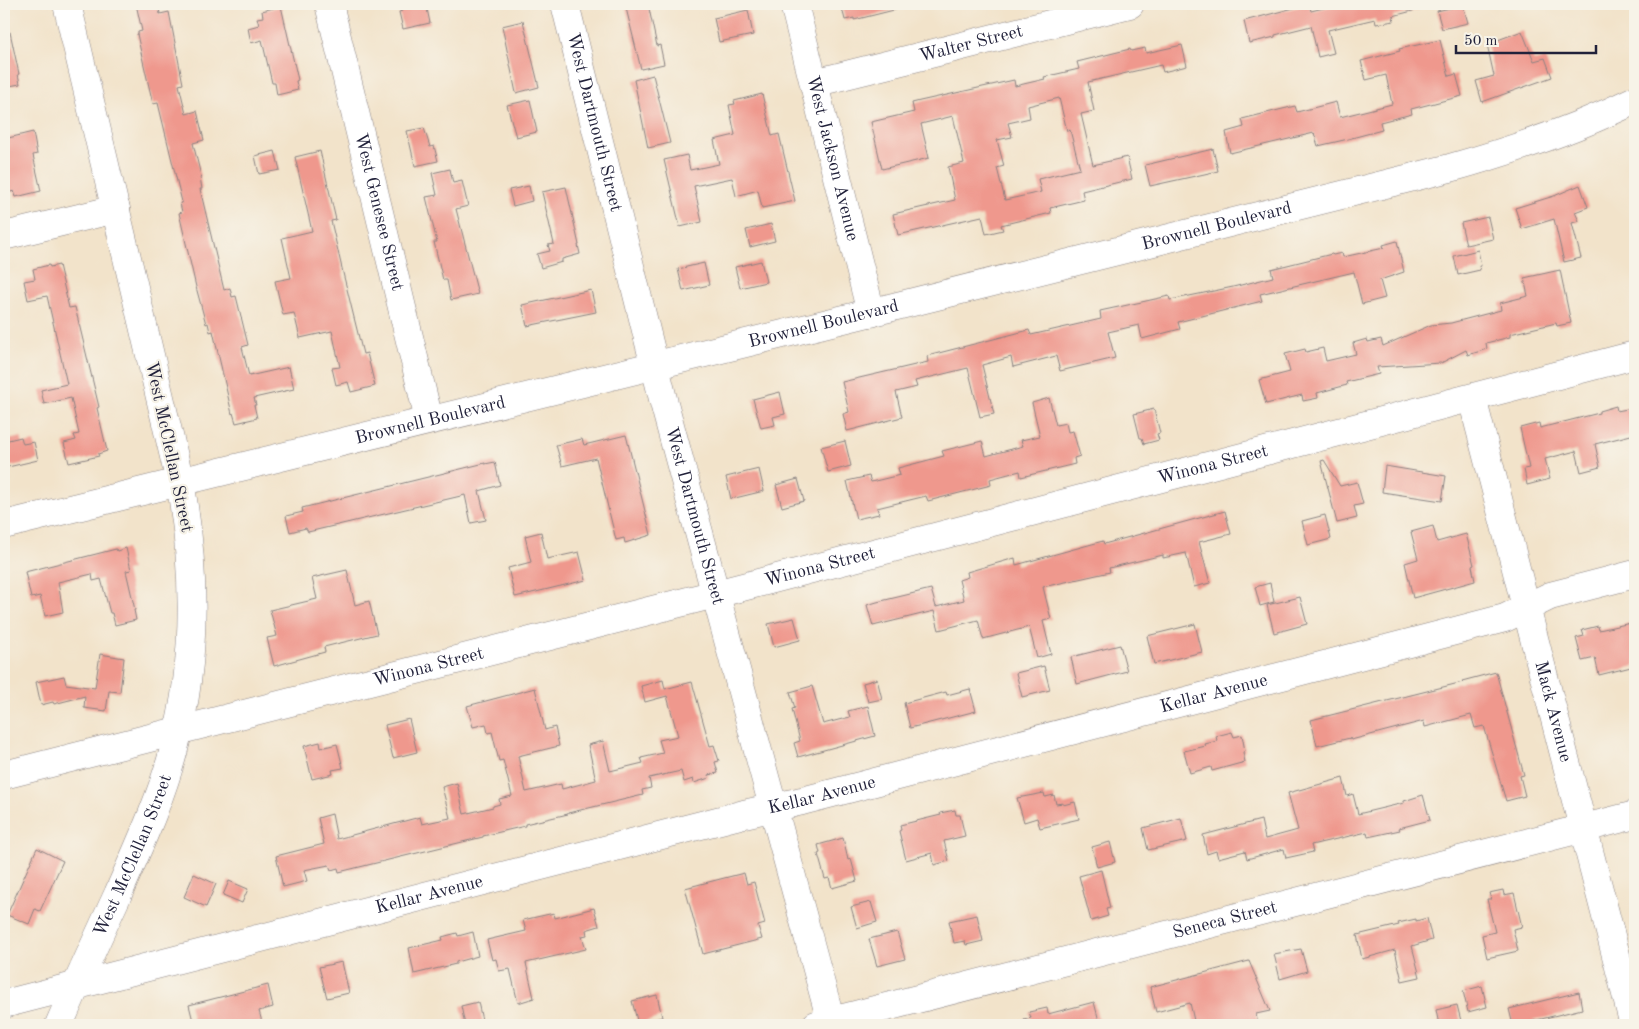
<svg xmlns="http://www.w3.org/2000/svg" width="1639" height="1029" font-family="'Old Standard TT',serif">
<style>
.building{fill:#ef988d;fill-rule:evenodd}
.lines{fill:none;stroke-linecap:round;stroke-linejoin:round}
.minor-casing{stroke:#8a8282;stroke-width:29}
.minor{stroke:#fff;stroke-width:28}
.labels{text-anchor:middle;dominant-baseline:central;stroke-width:4.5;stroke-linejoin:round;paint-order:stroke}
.street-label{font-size:18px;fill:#22223b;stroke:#f7f3e8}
</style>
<rect width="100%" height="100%" fill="#f7f3e8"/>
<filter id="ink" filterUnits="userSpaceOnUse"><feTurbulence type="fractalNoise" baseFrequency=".02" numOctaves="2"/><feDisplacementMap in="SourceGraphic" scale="10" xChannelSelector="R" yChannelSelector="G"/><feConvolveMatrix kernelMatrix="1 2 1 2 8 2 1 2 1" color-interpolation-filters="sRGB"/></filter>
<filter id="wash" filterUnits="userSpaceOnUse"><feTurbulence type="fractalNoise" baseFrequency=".0096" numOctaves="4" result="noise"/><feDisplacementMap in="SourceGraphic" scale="20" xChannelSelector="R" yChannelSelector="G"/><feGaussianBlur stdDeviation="1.12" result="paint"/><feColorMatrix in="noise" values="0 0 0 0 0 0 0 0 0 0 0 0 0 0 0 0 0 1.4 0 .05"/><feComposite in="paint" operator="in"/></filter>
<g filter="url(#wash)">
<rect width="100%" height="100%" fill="#f2e3ca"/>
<g id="blocks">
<g class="building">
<path d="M136,4H158L160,14L169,12L183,84L179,85L186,114L197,111L204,140L193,143L201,176L200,177L202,189H200L224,290L230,288L232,297L236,296L248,345L242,347L249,376L289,367L294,389L254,398L256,405H254L257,418L236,423L233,413L232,414L213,331L210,332L208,323L206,324L196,287L179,213L182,212L180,203L182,202L158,103L153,104L140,48L137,34H138V32L142,31Z"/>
<path d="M400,4H426L430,23L403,29L399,12L402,11Z"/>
<path d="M625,4H648L657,46L660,45L664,64L641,69Z"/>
<path d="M841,4H898V9L854,20V18L845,20Z"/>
<path d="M1309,4L1311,11L1340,4H1419L1420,9L1393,16L1394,21L1376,24L1375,19L1328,30L1334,53L1318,57L1311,26L1275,35V37L1249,43L1244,21Z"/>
<path d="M1463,5L1468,23L1442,29L1437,11Z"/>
<path d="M281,6L298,80L296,81L298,90L277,95L275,83H272L262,40L251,43L248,28L259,25L257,18L263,17L262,11Z"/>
<path d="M748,10L753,35L719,42L714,18Z"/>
<path d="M523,21L539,87L516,93L502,26Z"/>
<path d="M1522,31L1534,61L1545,58L1552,77L1482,102L1476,81L1494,76L1487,44Z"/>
<path d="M10,32L19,74H18L20,84L4,87V33Z"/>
<path d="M1440,40L1449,76L1456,74L1462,96L1411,109L1412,114L1380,122L1382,130L1344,140L1318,146L1314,133L1230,153L1226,132L1244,127L1242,119L1295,106L1297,112L1336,102L1340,117L1392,104L1386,75L1366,80L1361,61L1400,51L1399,49Z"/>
<path d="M1182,45L1187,66L1163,72L1161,65L1088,82L1094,111L1081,114L1093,165L1127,157L1132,179L1082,191L1084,200L1050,208L1051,213L1001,225L1003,230L986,234L982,216L898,235L893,214L955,200L948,167L964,163L953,116L921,124L929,158L882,169L871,122L914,112L912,103L920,101L1014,80L1015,86L1045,79L1044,77L1079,69L1077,62L1130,49L1131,51L1145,48L1146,53ZM1059,98L1067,131L1070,130L1080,169L1038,179L1041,192L1005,200L997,168L1004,166L997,140L1012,137L1008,123L1030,118L1028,106Z"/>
<path d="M653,75L670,143L648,148L634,80Z"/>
<path d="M762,94L772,136L779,134L795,201L762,208L758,190L736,196L732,178L694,186L702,222L680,227L664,160L687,155L690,170L719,164L714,140L735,135L729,105L735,104L734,101Z"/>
<path d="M530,100L537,132L516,137L507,105Z"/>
<path d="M424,128L430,147L434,146L438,161L415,166L407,131Z"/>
<path d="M33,132L37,154L33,155L41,191L16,197L14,191L4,194V139Z"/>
<path d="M1213,149L1218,171L1150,186L1145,165Z"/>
<path d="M275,151L280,170L259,174L255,156Z"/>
<path d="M320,151L336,220L331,221L344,277L363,354L367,353L375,386L351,392L348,382L336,385L332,368L340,367L332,331L300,338L294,313L283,315L275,281L291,278L282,238L312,231L295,157Z"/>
<path d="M450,169L453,183L462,181L468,206L456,209L478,294L451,300L447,280H443L434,242H437L426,197L437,195L432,173Z"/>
<path d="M1580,185L1588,207L1575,212L1579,221L1572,223L1581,258L1564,262L1554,219L1522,229L1515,208L1554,196Z"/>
<path d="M529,186L532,201L513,206L509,190Z"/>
<path d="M566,187L579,245H578L580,254L562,259V262L541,268L537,254L550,251L548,245L554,244L542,192Z"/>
<path d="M1488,217L1493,239L1466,245L1461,223Z"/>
<path d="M771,224L775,241L750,247L746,230Z"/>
<path d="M1397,241L1404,272L1380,280L1385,298L1362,304L1354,272L1260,294L1262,301L1178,322L1180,329L1142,339L1139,325L1108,332L1115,358L1060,371L1056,356L1013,367L1011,357L982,365L994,414L980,417L968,368L915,381L917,387L896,392L902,417L847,431L843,414L849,412L842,382L928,362L927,356L1029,330L1031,335L1101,319L1100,311L1169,296L1170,300L1233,287L1273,277L1271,269L1332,254L1333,255L1342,253L1343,257L1384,248L1383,245Z"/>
<path d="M1478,250L1481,266H1479L1480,270L1458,275L1454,256Z"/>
<path d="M761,261L766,282L740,288L735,267Z"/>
<path d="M704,263L709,285L683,291L678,269Z"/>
<path d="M49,265L50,267L59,265L69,308L75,307L99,407L97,408L107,451L98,454L99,456L69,463L64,443L76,440L74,435L79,434L71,398L44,404L41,390L67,384L47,296L28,300L24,281L35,279L33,269Z"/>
<path d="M1560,270L1571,323L1557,326L1556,323L1510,334V337L1486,343L1487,349L1468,355L1466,350L1441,363L1377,367L1379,374L1346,382L1347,385L1317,393L1318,398L1303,401L1302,395L1266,404L1259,380L1290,372L1285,354L1305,349L1306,352L1323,348L1326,361L1356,354L1353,343L1367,339L1368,342L1381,339L1383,346L1431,325L1451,323L1501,310L1500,303L1528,296L1524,278Z"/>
<path d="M591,290L596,312L527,326L522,305Z"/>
<path d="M780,392L785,414L773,417L775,425L761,428L753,399Z"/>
<path d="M1049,398L1056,425L1066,423L1068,432L1073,431L1080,456L1074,458L1075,464L1021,477L1020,471L990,479L991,485L928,501L926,496L877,508L879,514L856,519L847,481L869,476L871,482L900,475L898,468L944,456L942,451L982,441L986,456L1023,446L1021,440L1040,436L1032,403Z"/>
<path d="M1616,406L1617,411L1632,408L1635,423V434L1595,444L1600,467L1581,472L1576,451L1545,459L1550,479L1527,485L1524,469L1529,468L1520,428L1539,423L1540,428L1599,413V411Z"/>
<path d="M1154,409L1160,433L1157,434L1159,440L1144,444L1142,438H1140L1134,414Z"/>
<path d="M626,435L651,535L625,543L624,538L616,540L596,458L562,466L556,445L582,439L584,445Z"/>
<path d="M21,437L23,444L34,442L38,460L8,467L7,465L4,466V441Z"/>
<path d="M845,441L851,466L828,472L821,447Z"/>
<path d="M1324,460L1340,486L1357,482L1363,504L1354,506L1357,518L1337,523L1321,461Z"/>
<path d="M495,462L500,485L479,491L486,520L471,523L465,495L308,532L306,528L290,532L286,516L303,512L302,508L485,463V464Z"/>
<path d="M1385,466L1446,476L1442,501L1382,492Z"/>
<path d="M759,469L764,491L731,499L726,477Z"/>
<path d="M798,479L804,501L782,507L776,485Z"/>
<path d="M1225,511L1231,534L1199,542L1210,583L1194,587L1186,553L1163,558V555L1109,568L1110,572L1043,587L1051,619L1043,621L1051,654L1037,658L1029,627L983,639L978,620L939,630L934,611L873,626L867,605L877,602L931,589L936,607L964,600L959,580L968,577L967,572L1015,558L1016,565L1103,541L1104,544Z"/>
<path d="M1325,515L1331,539L1308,545L1302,521Z"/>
<path d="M1433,526L1437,542L1466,534L1474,565L1472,566L1475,581L1413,598L1405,563L1418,559L1411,532Z"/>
<path d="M541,532L547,559L579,552L586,580L515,597L508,568L531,562L525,536Z"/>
<path d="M126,548L131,570L126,571L135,610H134L136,620L115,625L112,613H110L101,579L93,581L92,574L58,582L63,612L45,616L40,596L31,598L25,572L116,549L117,551Z"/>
<path d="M347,570L355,605L369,601L377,634L332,645L324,647L325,652L274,666L267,638L277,636L270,610L317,599L312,578Z"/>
<path d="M1270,583L1274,602L1260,606L1255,587Z"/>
<path d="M1300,597L1307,624L1274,633L1267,605Z"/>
<path d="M794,618L800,640L774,647L768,624Z"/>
<path d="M1635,622V666L1599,675L1595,658L1582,661L1576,638L1584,636L1582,630L1598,626L1599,630Z"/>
<path d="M1195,624L1202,652L1154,664L1147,636Z"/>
<path d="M1120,645L1127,671L1077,684L1071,657Z"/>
<path d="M100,654L124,658L120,692L109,691L106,711L84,708L85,696L54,704L53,702L41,705L36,682L64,676L66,684L95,688Z"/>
<path d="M1044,666L1050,690L1022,697L1016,673Z"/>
<path d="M1496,672L1524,775L1520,776L1525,796L1506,801L1484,726L1475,728L1471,715L1425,727L1424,721L1351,740L1350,738L1317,746L1311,720L1463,682L1462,681Z"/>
<path d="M877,679L882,699L868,702L863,683Z"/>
<path d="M663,680L665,689L692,682L710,746L714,745L719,761L715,762L718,773L708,775L709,778L694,783L693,779L684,782L681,771L649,778L651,788L642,790L643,795L568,813V814L525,824V826L483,836V837L339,872L338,868L331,870L329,865L304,870L307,881L283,887L276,856L324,844L318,818L332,814L337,839L420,817L422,824L450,818L442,787L457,783L464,814L493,807V806L500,804L499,799L512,796L503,760L499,761L492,732L488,733L486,724L473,727L467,706L535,688L545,730L555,727L559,746L518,756L526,792L561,784L562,789L596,780L588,745L603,741L610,771L643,763L641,758L663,753L659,740L678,736L667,696L645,702L641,686Z"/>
<path d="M812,686L823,724L850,717L848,711L868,706L875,736L798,757L794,743L800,741L792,709L795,708L790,692Z"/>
<path d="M970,689L976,711L910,728L904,703L946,692L947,695Z"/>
<path d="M409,719L417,752L393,758L385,725Z"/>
<path d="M1232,732L1234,737L1242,735L1245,751L1243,752L1245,762L1212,771L1211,767L1190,773L1184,751L1206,746L1205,744L1217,741L1216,736Z"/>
<path d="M320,742L321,748L337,744L343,768L332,770L333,774L312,779L304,746Z"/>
<path d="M1343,778L1347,796L1353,794L1358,814L1404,803V801L1423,795L1430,820L1399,828L1400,830L1368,837L1367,832L1311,845L1313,852L1286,858L1284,849L1247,859L1245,851L1218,858L1216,851L1207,854L1203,835L1261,820L1265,839L1298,830L1288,793Z"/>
<path d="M1044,793L1045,797L1054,795L1056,804L1063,803V805L1075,802L1079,819L1040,828L1037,818L1024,822L1017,798Z"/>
<path d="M955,810L956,815H960L965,836L944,841L949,861L934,865L932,853L906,860L899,831L901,830L900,825L941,815L940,813Z"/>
<path d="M1181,818L1187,841L1148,850L1143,828Z"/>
<path d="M843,838L848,860L851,859L857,881L832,888L829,878L825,879L818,854L820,853L818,845Z"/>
<path d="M1110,842L1115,862L1097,867L1092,847Z"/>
<path d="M37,848L63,861L40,911L35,909L29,924L7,915Z"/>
<path d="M1101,870L1110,908L1106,909L1108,916L1091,921L1079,876Z"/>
<path d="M744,873L747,884L754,882L765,924L758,926L762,939L703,954L685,888Z"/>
<path d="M194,874L216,884L206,907L184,897Z"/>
<path d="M229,881L248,889L242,903L223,895Z"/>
<path d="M1503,890L1504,895L1514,893L1522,927L1513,929L1518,951L1487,958L1482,935L1495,932L1487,899H1491L1489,893Z"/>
<path d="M871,902L877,922L857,928L851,907Z"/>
<path d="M594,908L599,926L586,930L587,935L582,936L586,949L526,963L534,998L518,1003L510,969L499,971L496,959L492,960L487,940L526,931L523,920L554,913L555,918Z"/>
<path d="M977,915L983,941L966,945L965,941L954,943L949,921Z"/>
<path d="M1427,918L1432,940L1412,946L1420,977L1402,981L1395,950L1362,959L1357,935L1399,925L1398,923L1416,919V921Z"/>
<path d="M473,932L478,956L456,962V964L414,974L409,948L443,940L442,937L457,933L458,936Z"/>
<path d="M897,932L905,959L877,966L869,939Z"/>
<path d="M1301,949L1307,971L1280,979L1274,954Z"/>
<path d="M1249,961L1270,1011L1256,1014L1258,1025H1195L1190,1003L1156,1012L1150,987Z"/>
<path d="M342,962L349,993L327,998L319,967Z"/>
<path d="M268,985L273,1007L259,1011L262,1022L249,1025H194L189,1005Z"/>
<path d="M1482,986L1487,1007L1468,1012L1463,991Z"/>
<path d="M1579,992L1582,1009L1533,1021L1534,1023L1524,1025H1513L1509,1009Z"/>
<path d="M657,995L662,1017L638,1024L632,1001Z"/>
<path d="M478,1002L483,1025H465L461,1006Z"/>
<path d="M1094,1002L1100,1025H1024V1020L1031,1018L1029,1012L1047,1008L1048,1014Z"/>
<path d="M1457,1005L1462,1025H1439L1436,1010Z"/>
</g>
</g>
</g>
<g filter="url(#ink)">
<use href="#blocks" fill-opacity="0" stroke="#8a8282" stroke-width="1"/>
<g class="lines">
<g class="minor-casing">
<g id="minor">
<path id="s1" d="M329,4L429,420"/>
<path id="s2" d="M565,4L664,403L832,1025"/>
<path id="s3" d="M794,4L871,313"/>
<path id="s4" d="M814,83L1130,4"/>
<path d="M4,236L116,209"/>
<path id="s5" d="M1472,398L1634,1025"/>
<path id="s6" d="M4,525L893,307L1450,168C1514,150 1576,129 1635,100"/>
<path id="s7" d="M4,775L731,590L1635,355"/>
<path id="s8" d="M4,1004L744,814L802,801L1505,618L1550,596L1635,574"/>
<path id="s9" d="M59,1025C78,981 98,937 118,894C139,846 161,799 174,749C197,661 196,571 180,482L67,4"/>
<path id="s10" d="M816,1025L1635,815"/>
</g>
</g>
<use href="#minor" class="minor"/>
</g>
</g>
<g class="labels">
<g class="street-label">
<text stroke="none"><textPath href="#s4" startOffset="162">Walter Street</textPath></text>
<text stroke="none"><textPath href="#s2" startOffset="122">West Dartmouth Street</textPath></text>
<text stroke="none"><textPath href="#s3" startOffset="159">West Jackson Avenue</textPath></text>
<text stroke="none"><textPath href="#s1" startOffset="214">West Genesee Street</textPath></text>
<text stroke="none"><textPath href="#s6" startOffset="1249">Brownell Boulevard</textPath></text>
<text stroke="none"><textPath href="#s6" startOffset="844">Brownell Boulevard</textPath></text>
<text stroke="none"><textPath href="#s6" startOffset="439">Brownell Boulevard</textPath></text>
<text transform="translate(169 447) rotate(78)">West McClellan Street</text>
<text stroke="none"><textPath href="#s7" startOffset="1248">Winona Street</textPath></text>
<text stroke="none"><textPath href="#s2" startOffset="528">West Dartmouth Street</textPath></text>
<text stroke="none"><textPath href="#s7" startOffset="842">Winona Street</textPath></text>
<text stroke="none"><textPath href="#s7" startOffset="438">Winona Street</textPath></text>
<text stroke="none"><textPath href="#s8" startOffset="1249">Kellar Avenue</textPath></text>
<text stroke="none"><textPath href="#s5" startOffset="324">Mack Avenue</textPath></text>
<text stroke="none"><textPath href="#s8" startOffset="844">Kellar Avenue</textPath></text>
<text stroke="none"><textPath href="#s9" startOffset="185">West McClellan Street</textPath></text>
<text stroke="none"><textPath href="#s8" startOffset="439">Kellar Avenue</textPath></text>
<text stroke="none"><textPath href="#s10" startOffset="422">Seneca Street</textPath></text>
</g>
</g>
<rect width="1639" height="1029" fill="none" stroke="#f7f3e8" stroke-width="20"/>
<path d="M1456 45v8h140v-8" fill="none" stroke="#22223b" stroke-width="2.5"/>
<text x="1464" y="45" font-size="15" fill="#22223b" stroke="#f7f3e8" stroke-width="4" paint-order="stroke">50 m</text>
</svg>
